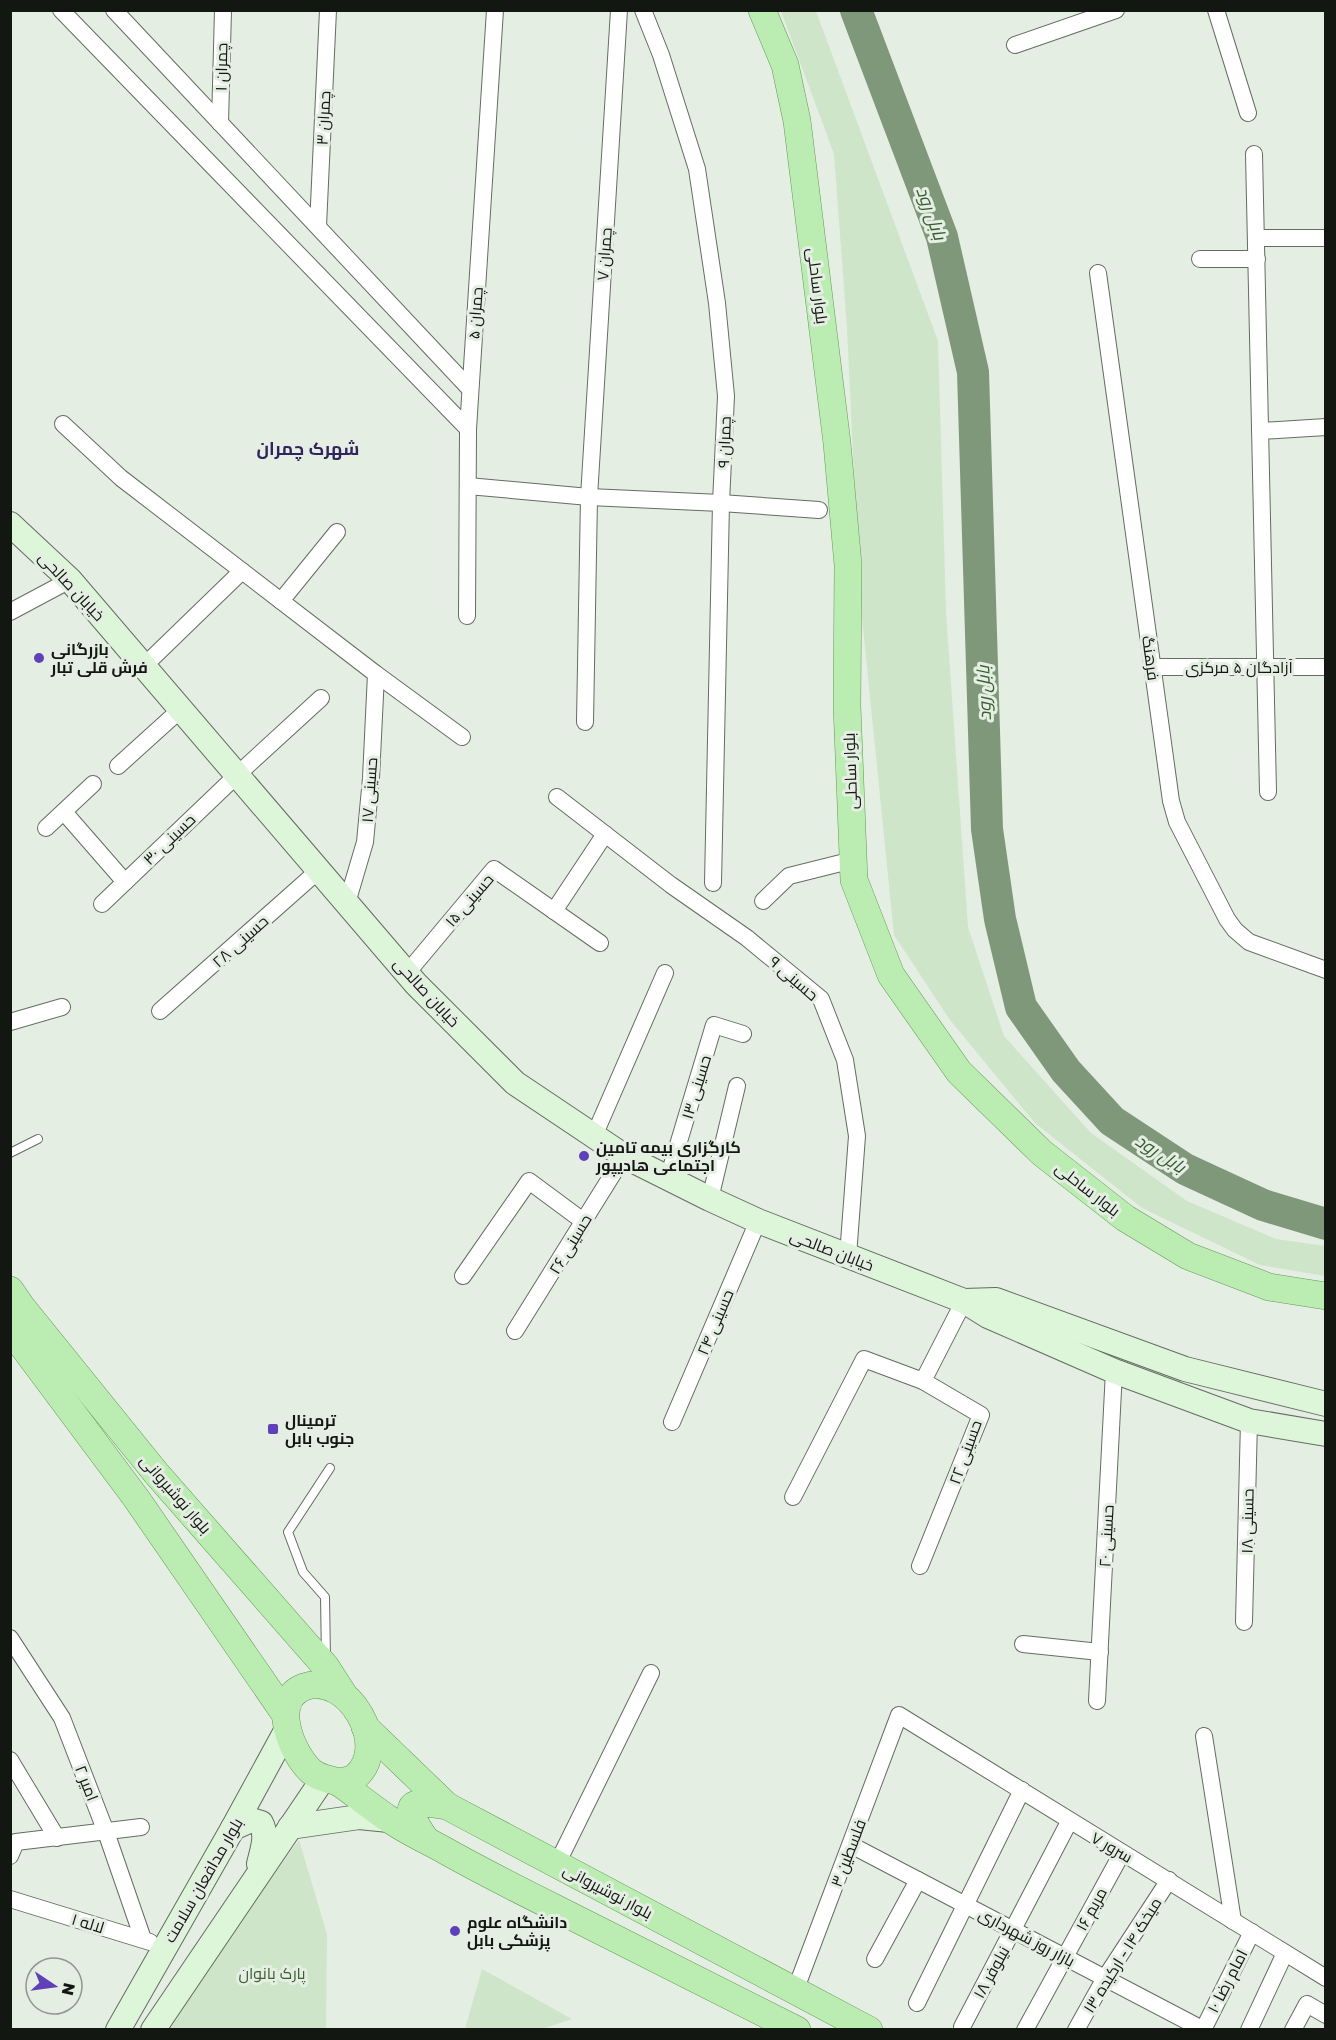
<svg xmlns="http://www.w3.org/2000/svg" width="1336" height="2040" font-family="'Golos Text',Cairo,sans-serif">
<style>
.green{fill:#cfe5ca}
.lines{fill:none;stroke-linecap:round;stroke-linejoin:round}
.river{stroke:#7f987a;stroke-width:32}
.lane-casing{stroke:#646d62;stroke-width:10}
.street-casing{stroke:#646d62;stroke-width:18}
.secondary-casing{stroke:#646d62;stroke-width:26}
.primary-casing{stroke:#639958;stroke-width:28}
.lane{stroke:#fff;stroke-width:8}
.street{stroke:#fff;stroke-width:16}
.secondary{stroke:#ddf5d8;stroke-width:24}
.primary{stroke:#bbecb1;stroke-width:27}
.poi-dot{fill:#6040b8;stroke:#e4eee2;stroke-width:2}
.labels{text-anchor:middle;dominant-baseline:central;stroke-width:6;stroke-linejoin:round;paint-order:stroke}
.street-label{font-size:16px;fill:#131712;stroke:#e4eee2}
.poi-label{font-size:16px;font-weight:bold;fill:#131712;stroke:#e4eee2;text-anchor:start}
.park-label{font-size:16px;fill:#3b6033;stroke:#e4eee2}
.water-label{font-size:18px;font-style:italic;fill:#385d30;stroke:#e4eee2}
.neighbourhood-label{font-size:18px;font-weight:bold;fill:#31235e;stroke:#e4eee2}
</style>
<rect width="100%" height="100%" fill="#e4eee2"/>
<g class="green">
<path d="M781,11H816L938,341L946,612L968,927L1004,1036L1091,1133L1187,1201L1276,1239L1325,1246V1276L1260,1265L1142,1208L1035,1123L950,1020L894,935L860,598L847,328L834,154Z"/>
<path d="M299,1840L327,1934L326,2029L162,2030L172,2013Z"/>
<path d="M482,1969L572,2019L542,2029H465Z"/>
</g>
<g class="lines">
<path class="river" d="M856,10L942,237L973,372L987,829L1000,919L1021,1007L1066,1071L1112,1121L1185,1169L1263,1205L1326,1224"/>
<g class="lane-casing">
<g id="lane">
<path d="M10,1153L38,1139"/>
<path d="M326,1658L325,1597L303,1572L288,1532L330,1468"/>
</g>
</g>
<g class="street-casing">
<g id="street">
<path d="M61,10L468,429"/>
<path d="M114,10L470,389"/>
<path d="M643,10L661,55L697,169L717,303L726,396L721,503L713,883"/>
<path d="M1216,10L1248,113"/>
<path d="M1015,45L1116,10"/>
<path d="M220,123L223,10"/>
<path d="M1254,154L1268,792"/>
<path d="M318,226L328,10"/>
<path d="M1256,238H1326"/>
<path d="M1200,259H1257"/>
<path d="M1098,273L1171,801L1177,822L1227,919L1235,930L1249,942L1326,970"/>
<path d="M63,424L121,478L376,674L462,737"/>
<path d="M1260,431L1326,427"/>
<path d="M468,486L589,497L721,503L819,510"/>
<path d="M281,601L337,532"/>
<path d="M10,612L70,580"/>
<path d="M467,616L468,429L495,10"/>
<path d="M144,666L242,571"/>
<path d="M1152,667H1326"/>
<path d="M585,722L589,497L619,10"/>
<path d="M118,766L181,709"/>
<path d="M557,797L671,885L747,938L821,999L845,1060L857,1136L848,1256"/>
<path d="M64,812L125,882"/>
<path d="M46,828L93,784"/>
<path d="M763,901L789,876L853,860"/>
<path d="M347,903L365,842L371,778L376,674"/>
<path d="M102,904L237,775L321,698"/>
<path d="M554,911L605,834"/>
<path d="M407,973L494,869L600,943"/>
<path d="M160,1011L319,870"/>
<path d="M10,1022L62,1007"/>
<path d="M594,1136L665,973"/>
<path d="M668,1178L714,1025L743,1034"/>
<path d="M710,1199L737,1086"/>
<path d="M463,1276L529,1181L583,1221"/>
<path d="M515,1331L624,1156"/>
<path d="M672,1422L758,1221"/>
<path d="M793,1497L864,1359L923,1381"/>
<path d="M920,1566L981,1415L923,1381L964,1301"/>
<path d="M1244,1622L1249,1421"/>
<path d="M10,1638L62,1718L106,1832L143,1939"/>
<path d="M1023,1644L1100,1652"/>
<path d="M1097,1701L1114,1371"/>
<path d="M1204,1736L1233,1921"/>
<path d="M10,1760L57,1838"/>
<path d="M851,1845L1204,2030"/>
<path d="M10,1856L16,1842L141,1827"/>
<path d="M557,1864L651,1673"/>
<path d="M10,1899L150,1942"/>
<path d="M875,1959L918,1880"/>
<path d="M795,1991L899,1715L1326,1978"/>
<path d="M917,2003L1022,1790"/>
<path d="M962,2027L1069,1822"/>
<path d="M1025,2030L1122,1853"/>
<path d="M1076,2030L1105,1978L1169,1880"/>
<path d="M1203,2030L1252,1932"/>
<path d="M1249,2030L1285,1953"/>
<path d="M1293,2030L1307,2004L1326,2015"/>
</g>
</g>
<g class="secondary-casing">
<g id="secondary">
<path d="M10,524L70,580L416,984L515,1083L624,1156L710,1199L758,1221L964,1301L988,1316L1114,1371L1249,1421L1326,1434"/>
<path d="M964,1301L996,1300L1185,1369L1326,1404"/>
<path d="M290,1827L359,1817L389,1820"/>
<path d="M233,1828L251,1820L261,1823C268,1836 262,1851 259,1864"/>
<path d="M118,2030L233,1828L287,1729"/>
<path d="M153,2030L323,1779"/>
</g>
</g>
<g class="primary-casing">
<g id="primary">
<path d="M762,10L785,65L797,121L837,443L848,565L847,706L854,880L891,975L959,1072L1042,1153L1125,1218L1188,1256L1269,1287L1326,1296"/>
<path d="M10,1290L21,1306L156,1473L326,1667L344,1695"/>
<path d="M10,1329L136,1498L285,1714"/>
<path d="M365,1727L447,1806L869,2030"/>
<path d="M338,1782C344,1781 351,1780 355,1777C392,1747 348,1671 304,1687C269,1700 292,1755 312,1772C322,1780 332,1778 341,1784C357,1795 372,1808 389,1819C406,1831 426,1840 444,1850C481,1871 519,1890 557,1909C637,1949 717,1989 797,2030"/>
<path d="M426,1840C403,1807 404,1798 447,1806"/>
</g>
</g>
<use href="#lane" class="lane"/>
<use href="#street" class="street"/>
<use href="#secondary" class="secondary"/>
<use href="#primary" class="primary"/>
</g>
<g class="poi-dot">
<circle cx="39" cy="658" r="6"/>
<circle cx="584" cy="1156" r="6"/>
<rect x="267" y="1423" width="12" height="12" rx="3"/>
<circle cx="455" cy="1931" r="6"/>
</g>
<g class="labels">
<g class="street-label">
<text transform="translate(221 67) rotate(-89)">چمران ۱</text>
<text transform="translate(323 118) rotate(-87)">چمران ۳</text>
<text transform="translate(604 254) rotate(-86)">چمران ۷</text>
<text transform="translate(818 286) rotate(83)">بلوار ساحلی</text>
<text transform="translate(475 313) rotate(-86)">چمران ۵</text>
<text transform="translate(724 442) rotate(-88)">چمران ۹</text>
<text transform="translate(72 586) rotate(47)">خيابان صالحی</text>
<text transform="translate(1151 658) rotate(82)">فرهنگ</text>
<text x="1239" y="667">آزادگان ۵ مرکزی</text>
<text transform="translate(850 771) rotate(-92)">بلوار ساحلی</text>
<text transform="translate(369 790) rotate(-86)">حسینی ۱۷</text>
<text transform="translate(169 839) rotate(-44)">حسینی ۳۰</text>
<text transform="translate(469 900) rotate(-49)">حسینی ۱۵</text>
<text transform="translate(240 941) rotate(-42)">حسینی ۲۸</text>
<text transform="translate(794 978) rotate(41)">حسینی ٩</text>
<text transform="translate(427 992) rotate(47)">خيابان صالحی</text>
<text transform="translate(696 1087) rotate(-73)">حسینی ۱۳</text>
<text transform="translate(1088 1189) rotate(38)">بلوار ساحلی</text>
<text transform="translate(570 1244) rotate(-59)">حسینی ۲۶</text>
<text transform="translate(832 1250) rotate(21)">خيابان صالحی</text>
<text transform="translate(715 1322) rotate(-67)">حسینی ۲۴</text>
<text transform="translate(965 1452) rotate(-70)">حسینی ۲۲</text>
<text transform="translate(176 1494) rotate(49)">بلوار نوشیروانی</text>
<text transform="translate(1247 1521) rotate(-89)">حسینی ۱۸</text>
<text transform="translate(1106 1536) rotate(-87)">حسینی ٢٠</text>
<text transform="translate(87 1783) rotate(69)">امیر ۲</text>
<text transform="translate(1112 1847) rotate(30)">سرور ۷</text>
<text transform="translate(848 1853) rotate(-69)">فلسطین ۳</text>
<text transform="translate(203 1880) rotate(-60)">بلوار مدافعان سلامت</text>
<text transform="translate(608 1891) rotate(28)">بلوار نوشیروانی</text>
<text transform="translate(1091 1909) rotate(-61)">مریم ۱۶</text>
<text transform="translate(88 1923) rotate(17)">لاله ۱</text>
<text transform="translate(1027 1937) rotate(28)">بازار روز شهرداری</text>
<text transform="translate(1122 1955) rotate(-58)">میخک ۱۴ - ارکیده ۱۳</text>
<text transform="translate(991 1972) rotate(-61)">نیلوفر ۱۸</text>
<text transform="translate(1227 1981) rotate(-63)">امام رضا ۱۰</text>
</g>
<g class="poi-label">
<text x="51" y="649">بازرگانی<tspan x="51" dy="18">فرش قلی تبار</tspan></text>
<text x="596" y="1147">کارگزاری بیمه تامین<tspan x="596" dy="18">اجتماعی هادیپور</tspan></text>
<text x="285" y="1420">ترمینال<tspan x="285" dy="18">جنوب بابل</tspan></text>
<text x="467" y="1922">دانشگاه علوم<tspan x="467" dy="18">پزشکی بابل</tspan></text>
</g>
<g class="park-label">
<text x="272" y="1973">پارک بانوان</text>
</g>
<g class="water-label">
<text transform="translate(932 213) rotate(70)">بابل رود</text>
<text transform="translate(983 693) rotate(-92)">بابل رود</text>
<text transform="translate(1161 1153) rotate(33)">بابل رود</text>
</g>
<g class="neighbourhood-label">
<text x="308" y="448">شهرک چمران</text>
</g>
</g>
<rect width="1336" height="2040" fill="none" stroke="#131712" stroke-width="24"/>
<g transform="translate(54 1986) rotate(103)"><circle r="28" fill="#e4eee2" stroke="#90988f" stroke-width="1.5"/>
<path d="M0-4.5L10 22L0 15L-10 22Z" fill="#6040b8"/>
<text y="-9" font-size="16" font-weight="bold" text-anchor="middle" fill="#131712">N</text>
</g>
</svg>
